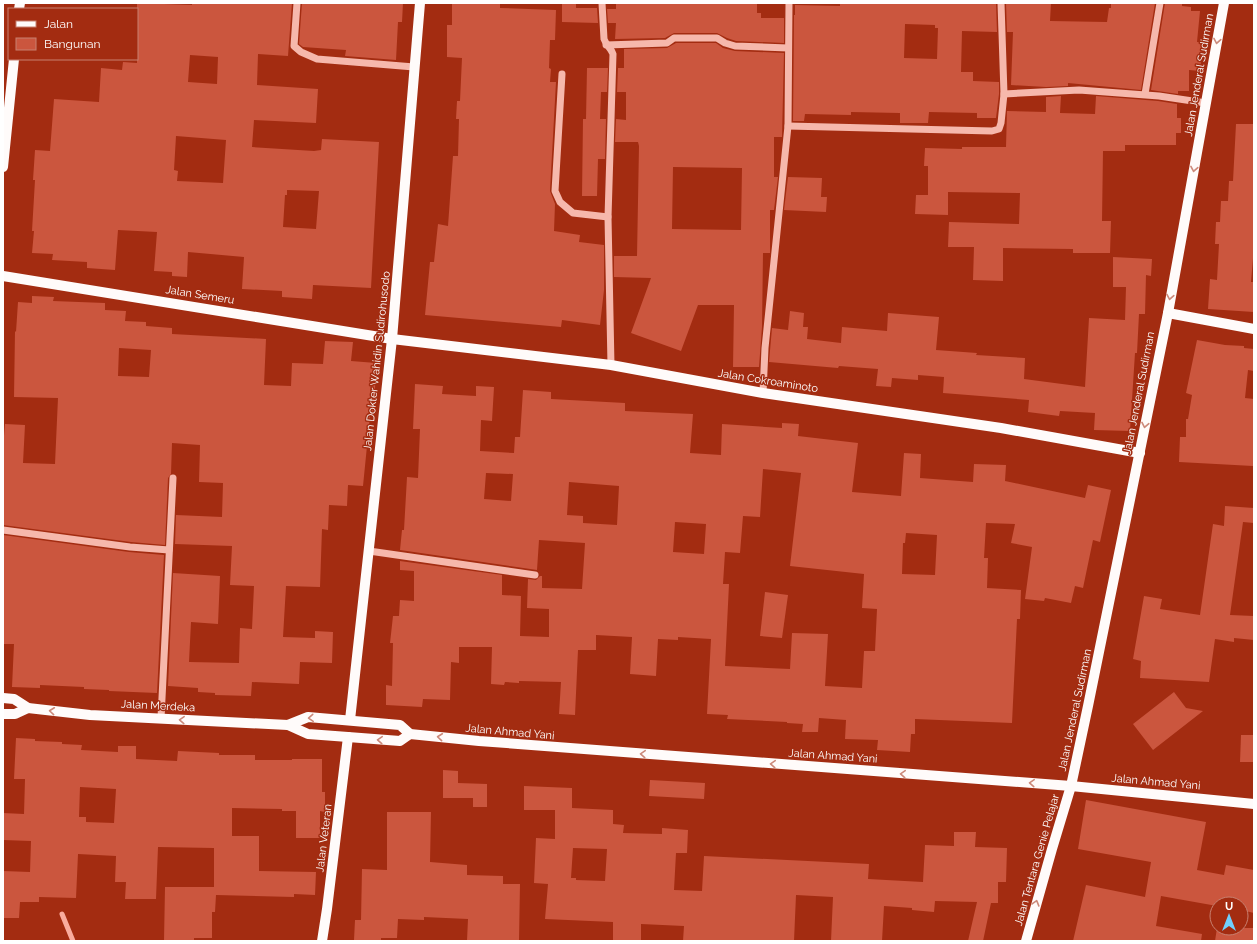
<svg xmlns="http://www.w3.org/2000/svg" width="1257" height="944" font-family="Raleway,sans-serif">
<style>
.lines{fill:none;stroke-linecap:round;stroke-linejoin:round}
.stream{stroke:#f9ac9e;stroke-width:5}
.building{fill:#cb563e;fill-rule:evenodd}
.minor{stroke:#f6b8ac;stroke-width:7}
.major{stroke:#fffbfa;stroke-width:10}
.oneway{stroke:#cc897a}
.labels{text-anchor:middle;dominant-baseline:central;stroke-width:3;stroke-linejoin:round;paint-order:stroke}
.street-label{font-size:11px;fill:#fff;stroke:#a32c11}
</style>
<rect width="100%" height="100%" fill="#a32c11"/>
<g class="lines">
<path class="stream" d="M62,914L73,941"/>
</g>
<g class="building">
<path d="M137,3L192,5V3H292L288,56L258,54L257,85L318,89L316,123L254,120L252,147L314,151L321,150L322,139L379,142L371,288L313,285L312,299L282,297V291L242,289L244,257L188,252L187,277L172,276V272L154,271L157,232L118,230L115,270L87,268V262L52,260L53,254L32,253L34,231H32L35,180H33L35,150L50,151L54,99L99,102L101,68L122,70L123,62L137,63ZM190,55L218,57L217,84L188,82ZM176,136L226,140L223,183L177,181L178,171L174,170ZM287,190L319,191L316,229L283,227L285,195H287Z"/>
<path d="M302,3H403L402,22H398L396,60L345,56L346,50L303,47L299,44Z"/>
<path d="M452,3H500V8L556,10L555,40H550L549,68L551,69L550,82H556L550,191L555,204L554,231L580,235L579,242L604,245V290L600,325L562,320L561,327L425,315L430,262H434L438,224L448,226L453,156H458L459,119H456L457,101H460L462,58L447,57V25H452Z"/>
<path d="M562,3H576V8H597L598,23L562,22Z"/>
<path d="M616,3H757V13H761V18H784V43L736,41L727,38L717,33H674L665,38L615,39L616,23H608L607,9H616Z"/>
<path d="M840,3H996L997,32L962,31L961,72H973V81L999,82V94L996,118H977V113L929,112L928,123H900V113L851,112V115L805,114L804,121H793L794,17V15H795V5L840,6ZM905,24L935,25V28H938L937,59L904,58Z"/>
<path d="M1006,3H1051L1050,21L1107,22L1109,8H1111V3H1155L1141,90L1068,83V86L1046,87L1011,85L1013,32H1007Z"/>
<path d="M1165,3H1182V6L1191,7V11H1200L1197,42H1203L1200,71L1189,70V91H1178V94L1151,90Z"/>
<path d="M676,43H716L723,48L735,51L784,53L782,137H774V177H778L774,210H770V253H763L762,327L759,367H733L734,305H698L681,351L631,333L651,278L614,277V256H637L639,146L638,142H615L616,119L626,120V92H617L618,68H624V49L667,48ZM673,167L742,168L741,230L672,229Z"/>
<path d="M587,68H608L607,92H601L600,119H606L605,159H598L597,196H582L583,119H586Z"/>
<path d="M1061,96L1060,113L1095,114L1096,96L1158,101L1177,104V118H1181V133H1176V145H1125V151H1103L1102,221H1111L1110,253H1073V249L1003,248V281L973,280L974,247H948L949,222L1019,224L1020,193L948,192V215L915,214L916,195H928V166H924L925,148L962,149V147H1006L1007,111L1046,112V97Z"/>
<path d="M1236,124H1254V247L1251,282H1254V312L1208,309L1210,279L1217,280L1219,244H1215L1216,222H1220L1221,201H1228L1229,181H1233Z"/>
<path d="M788,177L822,178L821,197H827L826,212L784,210Z"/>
<path d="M1113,257L1152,259L1151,276L1146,275L1145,314H1139L1137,353H1135L1130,431L1094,430L1095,413L1060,411L1059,416L1028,412L1029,400L943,393L944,377L918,375V380L892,378L891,387L876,386L878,369L839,366L838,368L769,362L772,328L788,330L790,311L804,313L803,327H808L807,339L841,343L842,327L887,331L888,313L939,317L936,350L977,353L976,355L1025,358L1024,379L1085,387L1089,318L1125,320L1126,287H1113Z"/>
<path d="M32,296L54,297L53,301L105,303V310L126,311L125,321L146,322V326L172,328V334L266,339L264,385L291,386L292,363L323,364L325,341L353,342L351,361L376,363L374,416H370L363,486L348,485L347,506L329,505L328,530L322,529L320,587L286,586L283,637L315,638V631L333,632L332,663L300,662L299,684L252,682L251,696L215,695V693L198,692V688L168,686L173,573L220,576L218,624L191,622L189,662L239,663L240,628L252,629L254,586L230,585L232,546L175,544L176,515L222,517L223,483L199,482L200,445L172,443L171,474L168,478L165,545L131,542L3,525V447L5,424L25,425L23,463L55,464L58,398L14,397L15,331L16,332L18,302L32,303ZM119,348L151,350L149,377L118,376Z"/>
<path d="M1197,340L1225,345L1244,346V348L1254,349V371L1248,370L1245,398L1254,399L1253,466L1179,462L1180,437H1186V419H1188L1192,395L1186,393Z"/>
<path d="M415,384L443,386L442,394L476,396V386L494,387L492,421L481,420L480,451L514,453L515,437H520L523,390L551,392V399L625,403V411L693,414L690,453L721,455L722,424L782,428V423L799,424L798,436L858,443L852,492L901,496L904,453L921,454L920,478L973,482L974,464L1006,465L1005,481L1085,498L1088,485L1111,490L1100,542L1093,540L1083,588L1075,586L1071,603L1045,598L1044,601L1025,599L1032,547L1011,543L1015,524L986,523L984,558H988L987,588L1021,590L1020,619H1017L1012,723L915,719V734H911L910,752L877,750L878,740L845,739L846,720L819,718L818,732H802L803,724L787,723V722L727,719L728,715L707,714L711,639L678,637V640L658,639L656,676L630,674L632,637L596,635V650H578L575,715L559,714L561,682L519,681V683L505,682L504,685L491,684L492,647H459V663L451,662L450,700L423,699L422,707L386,705V685L392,686L393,643H390L393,616H399L400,600L414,601V571L400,570V561L502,575V595L521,596L520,636L549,637V609L527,608L528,579L536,580L540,576H542V588L582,589L585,543L539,540L537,570L400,550L402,530H404L407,477L418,478L420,429H413ZM763,469L801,473L790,566L864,574L862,608L877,609L875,651H864L862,688L825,686L828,634L792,633L790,669L725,666L729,584H723L725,552L740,553L743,516L760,517ZM486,473L513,474L511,501L484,499ZM569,482L619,486L617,525L583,523V516L567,515ZM675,522L706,524L704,554L673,552ZM906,533L937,535L935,575L902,574L903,543H905Z"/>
<path d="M1225,506L1254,508V523L1243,522L1230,615L1254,616V640L1234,638V642L1215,639L1209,682L1140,678L1141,661L1133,659L1144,596L1162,599L1160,609L1200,615L1213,524L1224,526Z"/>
<path d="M3,535L129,552L164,555L157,693L109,691V690L84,689V687L40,685V688L12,687L14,644H3Z"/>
<path d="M765,592L788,595L782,638L760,636Z"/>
<path d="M1174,692L1186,708L1203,711L1153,750L1133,724Z"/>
<path d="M1241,735H1254V762H1240Z"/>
<path d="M16,738L35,739V741L62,742V744L82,745L81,750L118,752V746H136V759L177,761L178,751L219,753V755H255V760H292V759H322V792H325V812L320,811V838H296V811H282V809L232,808V836H259V871L316,872L315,895L294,894V897L216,895L215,912H212V938H194V941H164L165,887H214V848L158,847L156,899H125L126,882H115L116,856L78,854L76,898L39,897V902H20L19,918H3V871L30,872L31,841L3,840V813L24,814L25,779H14ZM80,787L116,789L114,823L86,822V817H79Z"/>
<path d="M443,770L458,771V783L487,784V807H473V798H443Z"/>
<path d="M650,780L705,783L704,799L649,796Z"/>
<path d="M524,786L572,788V808L613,810V824L624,825L623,833L662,834V828L688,830L687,853H676L674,890L702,891L704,856L869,864L868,879L923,882L925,845L954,846V832H976L975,847L1007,848L1006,882H998V903H991L983,941H968L977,902L935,901L934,912L912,910V908L884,906L882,941H831L833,897L796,895L794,941H683L684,926L641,924V941H613V922L545,919L548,884L534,883L536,838L555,839V810H524ZM573,848L607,849L605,881L576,880V878H571Z"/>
<path d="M1086,800L1206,822L1197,870L1224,875L1226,865L1254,870V913L1241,910V904H1217V906L1161,896L1156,926L1202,934L1201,941H1073L1086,885L1145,897L1151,862L1078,849Z"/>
<path d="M387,812H431L430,862L467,865V875L503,876V884H520L519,941H467L468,919L424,917V920L398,919L397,938H381V941L354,940L355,920H361L362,869L387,870Z"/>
<path d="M1217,928H1254V941H1215Z"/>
</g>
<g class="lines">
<g class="minor">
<path d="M297,3L294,46L301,52L317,59L414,67"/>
<path d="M602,3L604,39C606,45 611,48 613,54L608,217L611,365"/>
<path d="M606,45L667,43L674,38H717L725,43L735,46L788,48"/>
<path d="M562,74L555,191L560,202L573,213L608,217"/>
<path d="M1004,94L1079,90L1159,96L1206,103"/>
<path d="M1145,94L1160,3"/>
<path d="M788,126L992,131L999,129L1001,123L1004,94L1001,3"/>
<path d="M763,393L765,348L788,126L789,3"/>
<path d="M3,530L130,547L169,550"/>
<path d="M369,551L535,575"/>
<path d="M161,718L173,478"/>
</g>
<g class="major">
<path d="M19,9L20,3"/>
<path d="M3,167L14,59"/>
<path d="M3,276L392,339L611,365L763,393L1001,428L1140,453"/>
<path d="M1168,313L1254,329"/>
<path d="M3,698L14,699L28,708L90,715L288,725L308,717L400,725L410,734L479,741L1071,786L1254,804"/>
<path d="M3,714H15L28,708"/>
<path d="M350,720L392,339L420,3"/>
<path d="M288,725L308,734L348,737L400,741L410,734"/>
<path d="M322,941L327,909L348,737"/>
<path d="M1026,941L1052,849L1071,786L1088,706L1168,313L1224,3"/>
</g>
</g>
<defs><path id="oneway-chevron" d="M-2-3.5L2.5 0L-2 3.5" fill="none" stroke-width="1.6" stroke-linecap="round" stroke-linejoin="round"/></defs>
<g class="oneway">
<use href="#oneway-chevron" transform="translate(1217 41) rotate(100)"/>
<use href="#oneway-chevron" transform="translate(1194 169) rotate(100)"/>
<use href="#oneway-chevron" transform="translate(1170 297) rotate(100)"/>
<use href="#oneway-chevron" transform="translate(1145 425) rotate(101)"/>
<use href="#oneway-chevron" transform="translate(52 711) rotate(-174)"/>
<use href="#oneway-chevron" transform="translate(311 718) rotate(176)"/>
<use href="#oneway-chevron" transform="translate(182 720) rotate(-177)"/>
<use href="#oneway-chevron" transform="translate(440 737) rotate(-174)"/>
<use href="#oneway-chevron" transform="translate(380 740) rotate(-176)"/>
<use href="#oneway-chevron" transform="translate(643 754) rotate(-176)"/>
<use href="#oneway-chevron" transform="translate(773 764) rotate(-176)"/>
<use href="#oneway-chevron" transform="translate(903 774) rotate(-176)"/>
<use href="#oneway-chevron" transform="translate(1032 783) rotate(-176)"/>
<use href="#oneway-chevron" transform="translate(1036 903) rotate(-74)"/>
</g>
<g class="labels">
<g class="street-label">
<text transform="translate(1199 75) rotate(-80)">Jalan Jenderal Sudirman</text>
<text transform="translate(200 295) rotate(9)">Jalan Semeru</text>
<text transform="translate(377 361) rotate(-84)">Jalan Dokter Wahidin Sudirohusodo</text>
<text transform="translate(768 381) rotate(9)">Jalan Cokroaminoto</text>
<text transform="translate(1139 393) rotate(-79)">Jalan Jenderal Sudirman</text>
<text transform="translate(158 706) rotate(3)">Jalan Merdeka</text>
<text transform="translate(1075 710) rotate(-78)">Jalan Jenderal Sudirman</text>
<text transform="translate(510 732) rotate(5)">Jalan Ahmad Yani</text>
<text transform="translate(833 756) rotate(4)">Jalan Ahmad Yani</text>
<text transform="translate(1156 782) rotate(5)">Jalan Ahmad Yani</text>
<text transform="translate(324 838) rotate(-83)">Jalan Veteran</text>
<text transform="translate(1037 860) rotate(-74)">Jalan Tentara Genie Pelajar</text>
</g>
</g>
<rect width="1257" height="944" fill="none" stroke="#ffffff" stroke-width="8"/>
<rect x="8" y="8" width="130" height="52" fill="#a32c11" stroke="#c88070"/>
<rect x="16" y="21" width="20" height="6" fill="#fffbfa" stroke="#c88070"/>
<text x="44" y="28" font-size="12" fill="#ffffff">Jalan</text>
<rect x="16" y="38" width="20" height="12" fill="#cb563e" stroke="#c88070"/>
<text x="44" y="48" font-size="12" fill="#ffffff">Bangunan</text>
<g transform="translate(1229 916)"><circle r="19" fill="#a32c11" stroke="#c88070"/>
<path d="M0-3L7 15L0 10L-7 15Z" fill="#70d0ff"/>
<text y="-6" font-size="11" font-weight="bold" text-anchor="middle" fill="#ffffff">U</text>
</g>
</svg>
